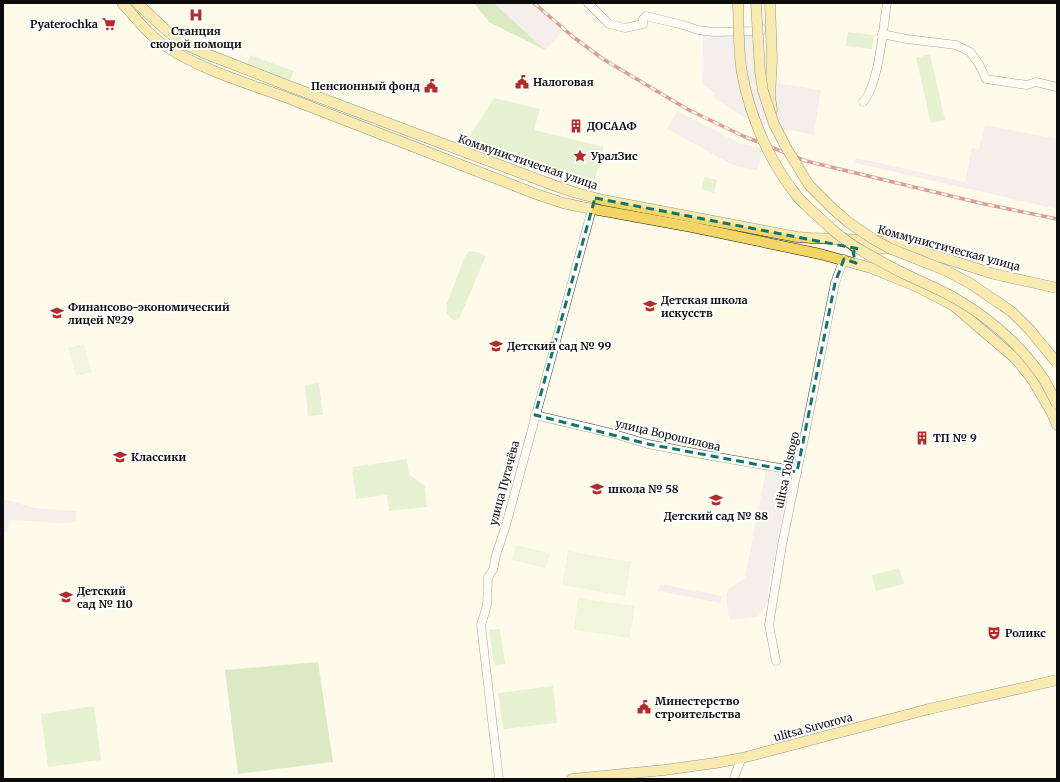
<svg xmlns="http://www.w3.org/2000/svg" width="1060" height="782" font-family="Merriweather,serif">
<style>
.industrial{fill:#eae0ea}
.green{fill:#cde6b7}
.forest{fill:#b1d697}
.pitch{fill:#dfeec8}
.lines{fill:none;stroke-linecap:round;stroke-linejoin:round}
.minor-casing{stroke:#3f3f3f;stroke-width:9}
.major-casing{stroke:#1d1d1d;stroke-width:11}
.minor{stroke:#fff;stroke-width:8}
.major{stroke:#f3d667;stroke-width:10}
.rail-casing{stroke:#b52a2b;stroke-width:3.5}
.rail{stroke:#fff;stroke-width:2;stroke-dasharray:6;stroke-linecap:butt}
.major-bridge-casing{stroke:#1d1d1d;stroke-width:11;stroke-linecap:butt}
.major-bridge{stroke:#f3d667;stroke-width:10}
.marked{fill:none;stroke:#0f766e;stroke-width:3;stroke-dasharray:8 5;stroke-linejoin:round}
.labels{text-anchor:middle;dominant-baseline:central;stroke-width:4;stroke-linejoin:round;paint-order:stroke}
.poi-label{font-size:11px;font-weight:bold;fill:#0c0c0c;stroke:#fff;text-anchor:start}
.street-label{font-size:11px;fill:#0c0c0c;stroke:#fff}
</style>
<rect width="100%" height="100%" fill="#fefbeb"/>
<g class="industrial">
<path d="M494,3H532L563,31L545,50Z"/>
<path d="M703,35H756L761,78L774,83L821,90L814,135L761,124L742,116L712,97L716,94L704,86L702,79Z"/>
<path d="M677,111L737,142L763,149L757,170L733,165L667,129Z"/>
<path d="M985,125L1057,139V209L855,163L856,158L965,182L972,148L979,149Z"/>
<path d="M766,470L791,475L768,589L769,600L758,617L729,620L726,594L729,588L745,578Z"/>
<path d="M3,500L11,501L34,508L76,511V522L60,523L9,520L7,533L3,532Z"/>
<path d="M660,584L722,596L720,603L658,591Z"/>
</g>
<g class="green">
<path d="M848,32L874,35L872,49L846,46Z"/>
<path d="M930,54L945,120L931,123L916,58Z"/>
<path d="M250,55L294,71L290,80L247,64Z"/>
<path d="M494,98L540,109L534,130L604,147L594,183L543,168L467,140Z"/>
<path d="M705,177L717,180L714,193L701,189Z"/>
<path d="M469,251L478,252L486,256L459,319L456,320H453L447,314L446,306L465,256Z"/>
<path d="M319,383L323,415L308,416L305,385Z"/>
<path d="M407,459L409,474L425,486L427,507L389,511L387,495L356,499L352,467Z"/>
<path d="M899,568L904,584L876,591L872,575Z"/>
<path d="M500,629L505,664L494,665L489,630Z"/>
<path d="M553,686L557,723L503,729L498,693Z"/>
<path d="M94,706L101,760L48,767L41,714Z"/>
</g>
<g class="forest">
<path d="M474,3H494L545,50L489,22Z"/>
<path d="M318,662L333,762L238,774L225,670Z"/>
</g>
<g class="pitch">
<path d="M84,344L92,372L76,376L68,348Z"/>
<path d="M516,545L550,553L546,568L512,560Z"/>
<path d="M568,551L631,562L625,596L562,585Z"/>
<path d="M578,598L635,606L630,638L574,630Z"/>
</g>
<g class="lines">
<g class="minor-casing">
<g id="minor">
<path d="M588,3L609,24L625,28L643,24V19L646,16L683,25L698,30L714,32L761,31V28"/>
<path d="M882,34L907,39L956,45L970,52L979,64L986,79L1027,85L1036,82L1057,87"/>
<path d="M863,102C879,85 883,28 887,3"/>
<path d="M535,415L611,433L648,444L695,453L786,469L797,472"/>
<path d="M776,661L769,625L782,545L800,457L805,434L835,283L844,259"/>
<path d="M499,779L481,625L487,605L488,577L493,570L496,555L506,525L592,209"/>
<path d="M734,779L736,772L742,758"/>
</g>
</g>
<g class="major-casing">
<g id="major">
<path d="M122,3C136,18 149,36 167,47C205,72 251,84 293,100C374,131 455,163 536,194L563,203L582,207L692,227L820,254L871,268L918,287L954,306L1016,359L1032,379L1052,413L1057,425"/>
<path d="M137,3L167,31L184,44L204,53L294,88L553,185L573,192L603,200L797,237L811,238L869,240L890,243L950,260L994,274L1057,288"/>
<path d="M770,3L772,60L770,96L772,110"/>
<path d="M854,246L865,248H888"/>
<path d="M572,779L664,770L715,763L742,758L929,709L1057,680"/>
</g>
</g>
<use href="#minor" class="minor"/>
<use href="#major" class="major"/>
<g class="rail-casing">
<path id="rail" d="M534,3L572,36L603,59L687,109L743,136L806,161L980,203L1057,219"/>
</g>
<use href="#rail" class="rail"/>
<g class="major-bridge-casing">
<g id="major-bridge">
<path d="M738,3C739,26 738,50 742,73C750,117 769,161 797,196C801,201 807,206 812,211C828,226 844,241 864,252C878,260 892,268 907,275C922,282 938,289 953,297C988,317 1020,344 1043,378C1048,386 1052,395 1057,404"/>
<path d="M756,3L760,71L763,91L774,124L787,149L809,185L833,209L848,222L873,239L889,248L947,271L971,284L996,301L1012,312L1030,330L1057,363"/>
</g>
</g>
<use href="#major-bridge" class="major-bridge"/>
</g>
<path d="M0 0H1060V782H0ZM595,198L859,249L853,252L856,263L844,259L835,283L797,472L648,444L535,415Z" fill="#fefbeb" fill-opacity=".55" fill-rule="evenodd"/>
<path class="marked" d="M595,198L859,249L853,252L856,263L844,259L835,283L797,472L648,444L535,415Z"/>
<defs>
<g id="hospital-bare" transform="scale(1.08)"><path d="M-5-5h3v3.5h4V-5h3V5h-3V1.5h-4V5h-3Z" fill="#b52a2b" stroke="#fff" stroke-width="2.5" paint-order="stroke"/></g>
<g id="supermarket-bare" transform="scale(1.08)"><path d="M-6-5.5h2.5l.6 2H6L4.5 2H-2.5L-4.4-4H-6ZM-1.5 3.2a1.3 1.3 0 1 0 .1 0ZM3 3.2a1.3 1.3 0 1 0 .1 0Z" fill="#b52a2b" stroke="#fff" stroke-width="2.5" paint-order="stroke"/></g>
<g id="civic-bare" transform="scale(1.08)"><path d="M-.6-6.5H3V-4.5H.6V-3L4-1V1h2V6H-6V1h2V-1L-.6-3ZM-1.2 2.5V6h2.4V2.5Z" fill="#b52a2b" stroke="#fff" stroke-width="2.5" paint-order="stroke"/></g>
<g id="building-bare" transform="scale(1.08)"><path d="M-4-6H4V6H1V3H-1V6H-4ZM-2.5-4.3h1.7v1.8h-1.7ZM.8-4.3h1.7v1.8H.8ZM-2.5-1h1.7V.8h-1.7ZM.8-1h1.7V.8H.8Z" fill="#b52a2b" stroke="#fff" stroke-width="2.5" paint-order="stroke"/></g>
<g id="sight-bare" transform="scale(1.08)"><path d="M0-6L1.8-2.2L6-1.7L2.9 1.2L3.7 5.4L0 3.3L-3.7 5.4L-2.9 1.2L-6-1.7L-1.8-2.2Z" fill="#b52a2b" stroke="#fff" stroke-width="2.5" paint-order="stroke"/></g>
<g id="school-bare" transform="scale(1.08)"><path d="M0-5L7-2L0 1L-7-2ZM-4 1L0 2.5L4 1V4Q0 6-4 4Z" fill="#b52a2b" stroke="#fff" stroke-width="2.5" paint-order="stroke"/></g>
<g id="theatre-bare" transform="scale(1.08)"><path d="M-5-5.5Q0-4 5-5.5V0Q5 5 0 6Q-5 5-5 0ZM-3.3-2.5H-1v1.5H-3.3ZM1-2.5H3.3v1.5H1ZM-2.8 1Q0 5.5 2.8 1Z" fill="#b52a2b" stroke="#fff" stroke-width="2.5" paint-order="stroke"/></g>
</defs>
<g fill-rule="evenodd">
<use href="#hospital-bare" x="196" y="15"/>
<use href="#supermarket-bare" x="109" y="24"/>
<use href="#civic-bare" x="522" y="82"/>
<use href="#civic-bare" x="431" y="86"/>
<use href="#building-bare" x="576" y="126"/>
<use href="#sight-bare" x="580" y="156"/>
<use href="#school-bare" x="650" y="306"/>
<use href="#school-bare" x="57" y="313"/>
<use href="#school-bare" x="496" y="346"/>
<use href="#building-bare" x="922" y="438"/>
<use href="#school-bare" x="120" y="457"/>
<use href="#school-bare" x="597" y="489"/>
<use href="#school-bare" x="716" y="500"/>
<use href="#school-bare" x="66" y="597"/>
<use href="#theatre-bare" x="994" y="633"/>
<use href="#civic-bare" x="644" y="707"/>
</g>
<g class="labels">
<g class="poi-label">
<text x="98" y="24" text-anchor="end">Pyaterochka</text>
<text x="196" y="31" text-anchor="middle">Станция<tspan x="196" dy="13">скорой помощи</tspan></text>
<text x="533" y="82">Налоговая</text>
<text x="420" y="86" text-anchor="end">Пенсионный фонд</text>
<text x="587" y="126">ДОСААФ</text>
<text x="591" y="156">УралЗис</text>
<text x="661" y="300">Детская школа<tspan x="661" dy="13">искусств</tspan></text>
<text x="68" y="307">Финансово-экономический<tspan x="68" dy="13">лицей №29</tspan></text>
<text x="507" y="346">Детский сад № 99</text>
<text x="933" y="438">ТП № 9</text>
<text x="131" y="457">Классики</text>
<text x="608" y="489">школа № 58</text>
<text x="716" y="516" text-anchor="middle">Детский сад № 88</text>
<text x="77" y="591">Детский<tspan x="77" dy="13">сад № 110</tspan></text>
<text x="1005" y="633">Роликс</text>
<text x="655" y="701">Минестерство<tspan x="655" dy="13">строительства</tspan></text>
</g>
<g class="street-label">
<text transform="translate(528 162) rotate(19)">Коммунистическая улица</text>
<text transform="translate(949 248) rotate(15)">Коммунистическая улица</text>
<text transform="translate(668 435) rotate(13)">улица Ворошилова</text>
<text transform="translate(787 470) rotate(-78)">ulitsa Tolstogo</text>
<text transform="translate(504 483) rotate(-75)">улица Пугачёва</text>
<text transform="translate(813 727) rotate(-15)">ulitsa Suvorova</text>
</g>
</g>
<rect width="1060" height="782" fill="none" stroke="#0c0c0c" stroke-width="8"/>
</svg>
